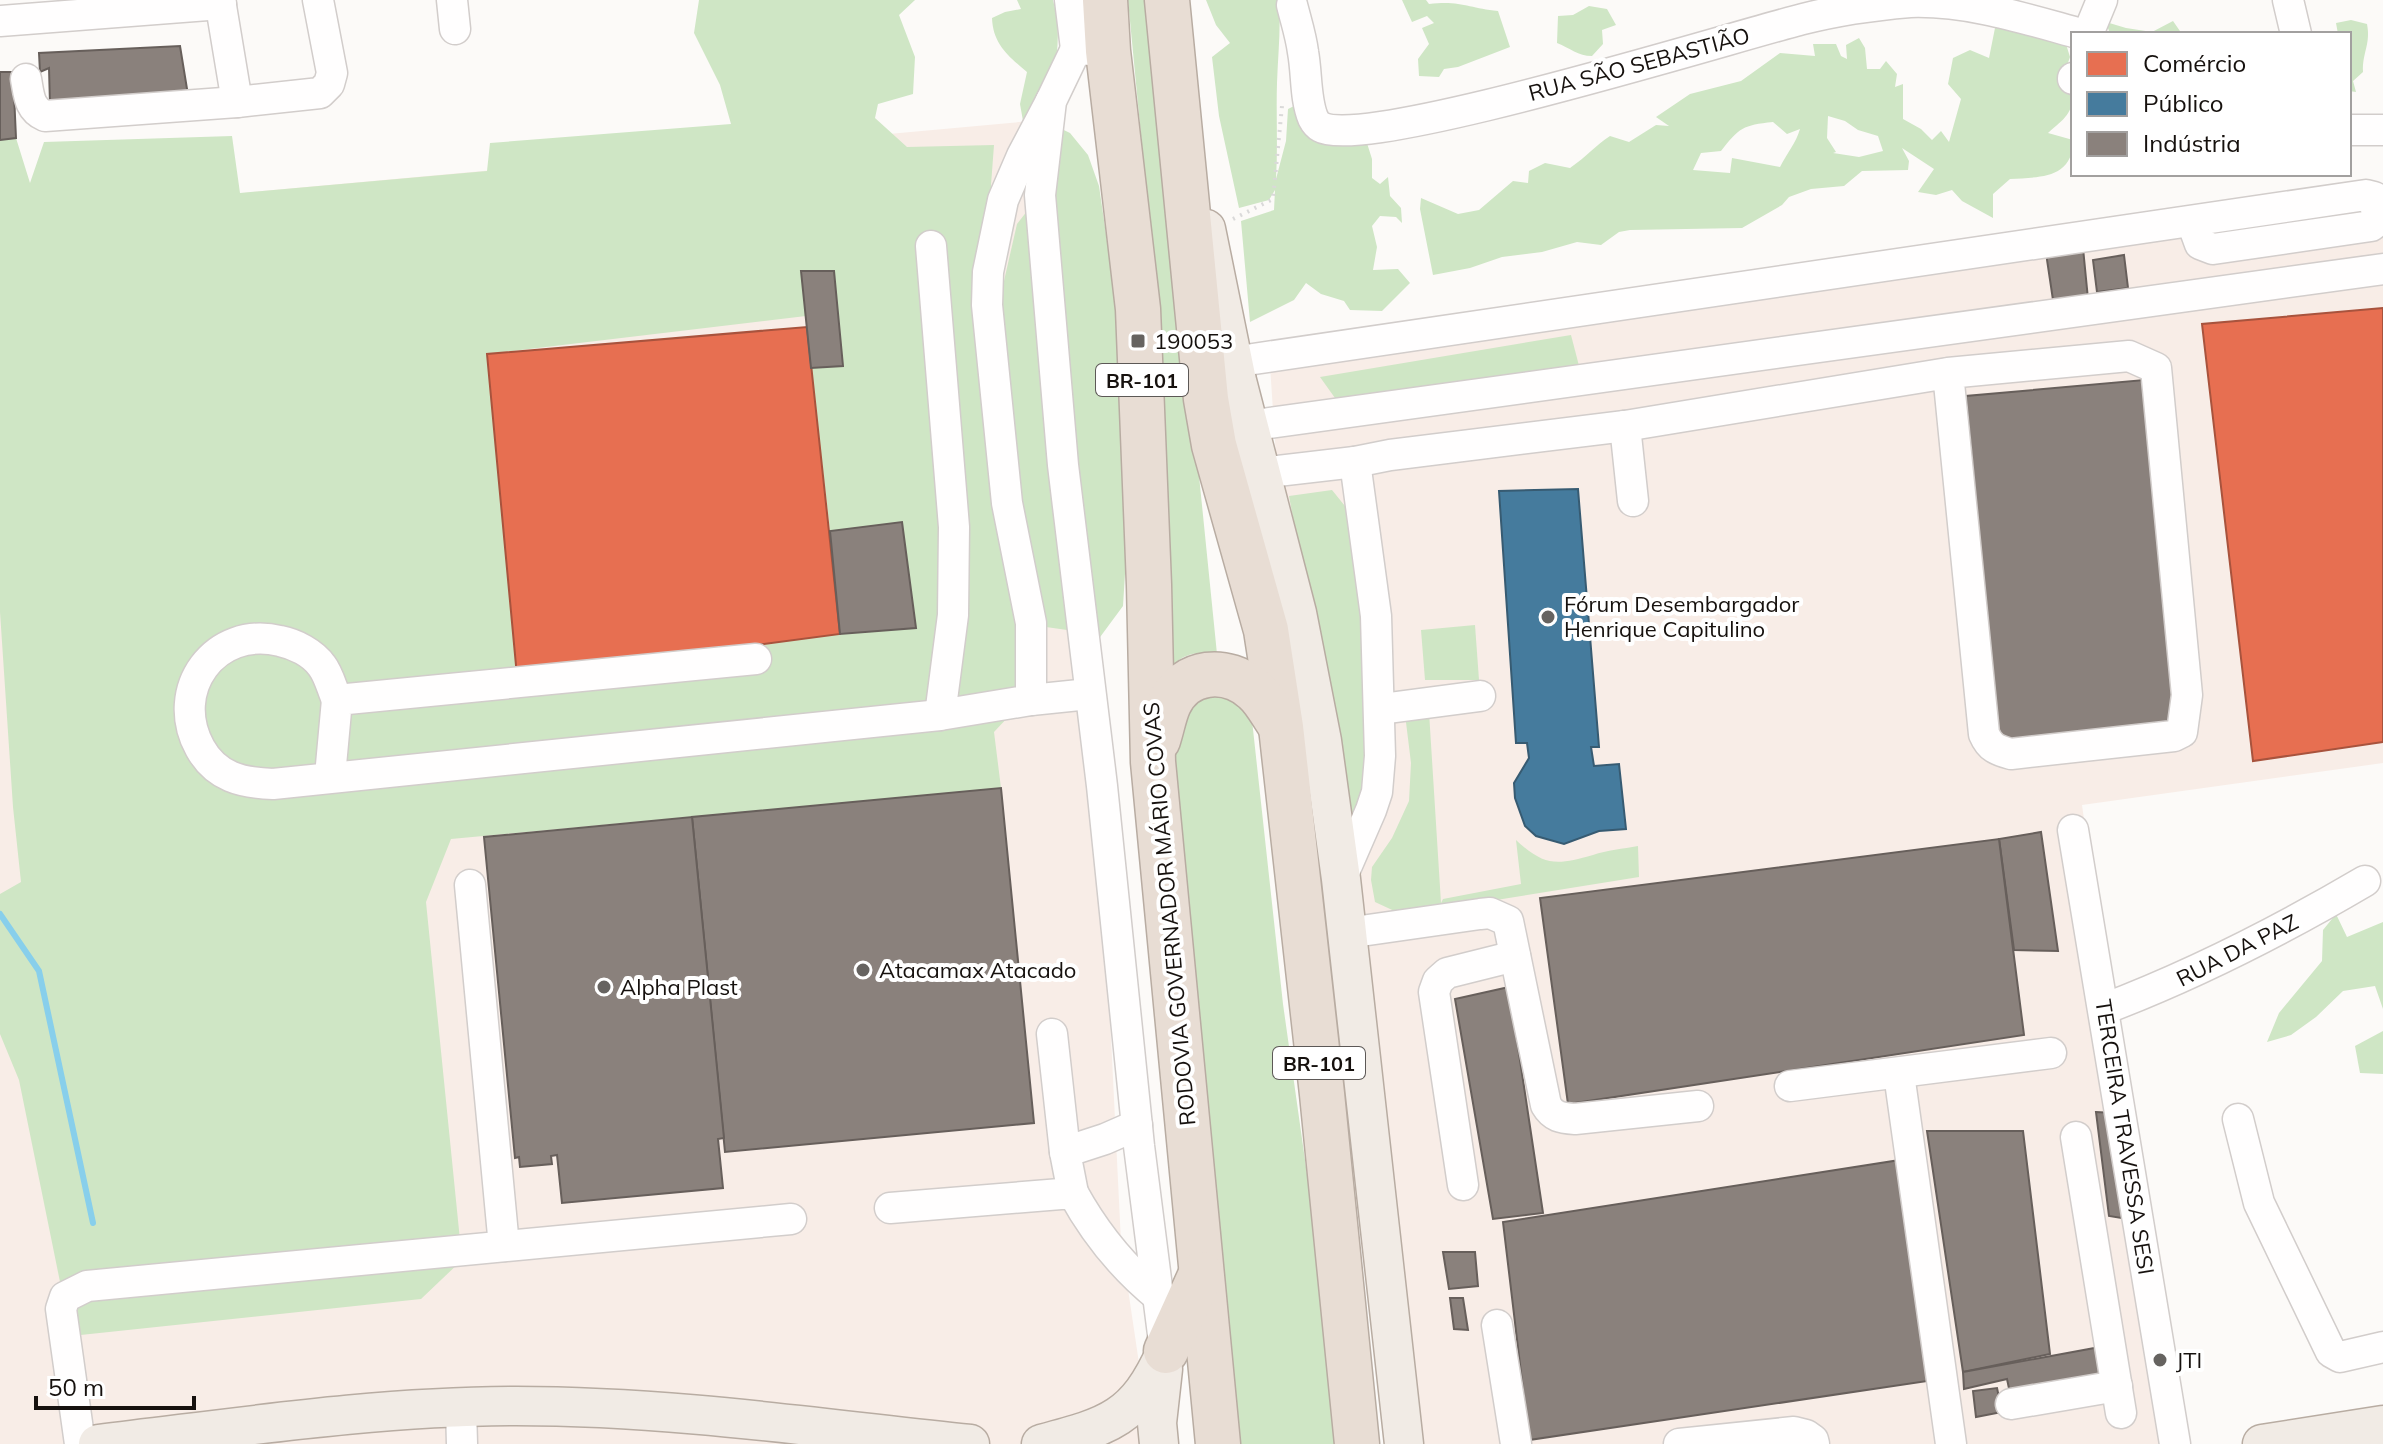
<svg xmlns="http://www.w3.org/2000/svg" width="2383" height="1444" font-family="Mulish,sans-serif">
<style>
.built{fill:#f8ede7}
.green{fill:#cfe6c5;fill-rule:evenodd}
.shops{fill:#e76f51;stroke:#a8533d;stroke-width:2}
.public{fill:#457b9d;stroke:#375b72;stroke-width:2}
.industry{fill:#8a817c;stroke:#675f5b;stroke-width:2}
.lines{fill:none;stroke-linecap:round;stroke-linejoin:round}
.stream{stroke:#88cfeb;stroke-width:6}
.minor-casing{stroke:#d2cdcb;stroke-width:33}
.major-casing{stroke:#b8aca2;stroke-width:41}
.highway-casing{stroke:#b8aca2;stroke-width:47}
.path{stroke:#dad9d9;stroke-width:4;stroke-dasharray:2 6;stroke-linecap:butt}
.minor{stroke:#fffefe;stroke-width:30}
.major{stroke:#f1ebe5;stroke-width:38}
.highway{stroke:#e8ddd4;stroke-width:44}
.poi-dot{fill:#666360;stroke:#fff;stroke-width:3}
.labels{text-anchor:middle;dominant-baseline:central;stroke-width:8;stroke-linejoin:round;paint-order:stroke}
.shield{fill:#fff;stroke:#5c5856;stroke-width:2}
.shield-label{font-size:20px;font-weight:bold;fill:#16110e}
.street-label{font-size:22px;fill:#16110e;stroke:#fff}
.poi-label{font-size:22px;fill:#16110e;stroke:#fff;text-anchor:start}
</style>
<rect width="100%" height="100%" fill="#fcfaf8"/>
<g class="built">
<path d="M1042,120L1092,648L1121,1242L1151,1444H0V215Z"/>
<path d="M2383,202V763L2082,805L2153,1306L2161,1444H1415L1278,487L1269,350Z"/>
</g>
<g class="green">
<path d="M699,0H915L899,15L915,57L913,94L878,104L875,118L907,147L994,145L991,185L996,210L988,302L1026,698L994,732L1001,788L451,839L426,902L462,1260L421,1299L71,1336L19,1080L0,1034V894L21,882L13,807L0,612V140L16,138L30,183L44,142L232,136L240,193L487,171L490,143L731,124L720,85L694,33ZM801,271H833L843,366L811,368L830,531L902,522L916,628L840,634L517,676L487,354L806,316Z"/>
<path d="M1017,0H1053C1065,42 1052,79 1043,120L1070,133L1088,155L1099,186L1114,289L1132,347L1129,510L1123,606L1092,648L1041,120L1023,121L1020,104L1027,72C1008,56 993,44 992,18L1005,12L1021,9Z"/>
<path d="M1128,0H1151L1217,654C1187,650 1179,657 1159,679L1155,281Z"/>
<path d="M1206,0H1279C1281,28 1278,55 1277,83C1276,115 1278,147 1276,179L1286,141L1288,109L1300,103L1366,140L1372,159V178L1380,184L1388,177L1390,196L1401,208L1402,223L1396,217L1380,216L1372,226L1377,247L1373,270L1398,269L1410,283L1382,311L1350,310L1344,301L1321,294L1306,283L1294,300L1250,322L1241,221L1274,210L1275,190L1269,200L1239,208L1219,116L1212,57L1230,43L1216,25Z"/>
<path d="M1402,0H1426L1429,4C1460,0 1469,8 1498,11L1510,47L1458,67L1444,69L1439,77L1419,76L1418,59L1429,44L1422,28L1434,23L1427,16L1412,22Z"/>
<path d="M1589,6L1607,9L1616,25L1602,30L1603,44L1592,56C1578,56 1570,48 1557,43L1558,16L1573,15Z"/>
<path d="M2351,20L2367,24C2371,44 2362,53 2363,72L2353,81L2356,92L2349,91V34H2338L2336,23Z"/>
<path d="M2173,21L2182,34H2110L2106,22L2126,28L2152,32Z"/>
<path d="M1996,23L2065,41L2070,57L2061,83L2073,91C2073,114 2065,118 2048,133L2073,140C2073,179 2040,177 2010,179L1993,194V218L1962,201L1952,190L1936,195L1918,192L1934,169L1902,148L1909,161L1908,170L1862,171L1844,186L1811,189L1789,197L1782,205L1742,228L1630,230L1619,232L1601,245L1577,242L1542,252L1502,257L1470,268L1433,275L1420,209L1421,198L1458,214L1479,210L1513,181L1528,183L1529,171L1545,163L1570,168C1586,157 1596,145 1610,136L1629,142L1656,125L1669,126L1656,117L1690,94L1741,81L1780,53L1815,56L1813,44H1836L1841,56L1847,59L1846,45L1859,38L1865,48L1867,69H1880L1886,61L1897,74L1895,87L1903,84V119L1921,129L1932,140L1941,131L1949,142L1961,99L1948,84L1953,58L1970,50L1989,58ZM1828,116L1845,121L1858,130L1878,136L1883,151L1859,157L1833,153L1836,152L1827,138ZM1773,122L1787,134L1800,129C1796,143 1787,153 1780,167L1732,158L1730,173L1693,170L1701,153L1721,151C1739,128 1743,125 1773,122Z"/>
<path d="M1038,197L1077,613L1067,630L1046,627L1022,539L1001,294L1017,224Z"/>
<path d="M1571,335L1584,385L1360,406L1335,398L1320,377Z"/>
<path d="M1332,490L1353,516L1376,761L1350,839L1340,768L1289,496Z"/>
<path d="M1475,625L1479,680H1425L1421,630Z"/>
<path d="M1218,696L1236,701L1251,711L1283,1004L1337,1387L1341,1444H1236L1166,760L1176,717L1199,700Z"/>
<path d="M1429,712L1441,903L1443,899L1521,884L1516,840C1545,867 1557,865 1593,855C1607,850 1623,849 1638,846L1639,877L1403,915L1375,902L1371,880L1372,867L1392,838L1409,801L1411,763L1405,714Z"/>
<path d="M2336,914L2347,937L2383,922V1009L2375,986L2343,991L2316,1017L2291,1035L2267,1042L2279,1013L2322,961L2323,930Z"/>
<path d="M2383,1031V1074L2360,1073L2355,1046Z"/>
</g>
<g class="shops">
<path d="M2383,308V742L2253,761L2202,324Z"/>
<path d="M807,327L840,634L517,676L487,354Z"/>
</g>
<path class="public" d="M1578,489L1599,747H1591L1594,766L1619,764L1626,829L1599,831L1564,844L1536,836L1525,826L1515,798L1514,783L1529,758L1527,743H1516L1499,491Z"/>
<g class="industry">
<path d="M180,46L188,95L50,104L49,68L40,72L39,53Z"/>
<path d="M0,72H13L16,138L0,140Z"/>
<path d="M2083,248L2088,299L2053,300L2046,253Z"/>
<path d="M2124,255L2128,288L2097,292L2093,260Z"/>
<path d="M801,271H834L843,366L811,368Z"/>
<path d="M2144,380L2176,729L1998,744L1966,396Z"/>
<path d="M902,522L916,628L840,634L830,531Z"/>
<path d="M1001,788L1034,1123L725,1152L692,817Z"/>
<path d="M692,817L724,1138L718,1139L723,1188L562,1203L557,1155L551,1156L552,1164L520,1167L519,1157L515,1158L484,837Z"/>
<path d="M2041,832L2058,951L2014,950L1999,839Z"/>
<path d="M1999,839L2024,1035L1568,1104L1540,898Z"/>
<path d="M1509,987L1543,1213L1493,1219L1455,999Z"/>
<path d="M2096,1112L2113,1113L2128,1219L2109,1216Z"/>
<path d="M1927,1131H2023L2050,1354L1963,1372Z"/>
<path d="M1900,1160L1941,1379L1529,1440L1503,1222Z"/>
<path d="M1443,1252H1475L1478,1286L1449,1289Z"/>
<path d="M1450,1298H1463L1468,1330L1454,1329Z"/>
<path d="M2100,1347L2104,1379L2010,1393L2007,1379L1964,1389L1963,1372Z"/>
<path d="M1997,1388L2002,1412L1976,1417L1973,1391Z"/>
</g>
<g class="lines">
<path class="stream" d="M0,914L39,971L93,1223"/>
<g class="minor-casing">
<g id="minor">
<path d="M220,0L237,102L320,93L329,84L332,73L318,0"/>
<path d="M452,0L455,29"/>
<path d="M1070,0L1076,49"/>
<path d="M2288,0L2296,34"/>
<path d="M1292,5C1296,21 1301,36 1303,52C1307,73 1305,99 1313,118C1315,122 1317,125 1321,127C1363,152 1735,36 1803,19C1838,10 1874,5 1910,2C1968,0 2026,19 2081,34"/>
<path d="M0,21L221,4"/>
<path d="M2088,34L2102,0"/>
<path d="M1108,51L1076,49L1051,101L1040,195L1063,465L1102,786L1139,1146L1165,1350"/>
<path d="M26,79C29,95 29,109 45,116L237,102"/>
<path d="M2073,79V78"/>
<path d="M2349,130H2383"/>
<path d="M931,246L954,527L953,615L940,715"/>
<path d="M1233,362L2366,195L2374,197L2378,221L2371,226L2213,249L2200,244L2192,222"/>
<path d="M1248,426L2383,269"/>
<path d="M1625,426L1633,501"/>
<path d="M1261,473L1355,462"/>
<path d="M337,700C332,689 329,675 322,666C313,653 295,644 280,641C215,625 168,690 200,748C216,777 242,783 273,784L940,715L1031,700V623L1007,503L987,305L988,272L1003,200L1022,156L1051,101"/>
<path d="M1031,700L1089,694"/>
<path d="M1381,709L1480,696"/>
<path d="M330,776L337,700L756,659"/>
<path d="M2073,830L2175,1444"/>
<path d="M1341,879L1371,810L1377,792L1380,756L1376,616L1355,462L1390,455L1625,426L1948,373L2129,356L2156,368L2187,695L2182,732L2174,736L2011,754C1997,750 1990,748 1984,734L1948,373"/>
<path d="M470,885L504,1246"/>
<path d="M1347,933L1480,914L1490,913L1508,921L1546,1105C1553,1117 1561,1118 1575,1119L1698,1106"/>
<path d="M2104,1009C2196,974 2280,931 2365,881"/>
<path d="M1052,1034L1065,1152"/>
<path d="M1899,1074L1951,1444"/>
<path d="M1790,1086L2051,1053"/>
<path d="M2238,1119L2259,1203L2331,1352L2340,1357L2383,1347"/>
<path d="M2076,1137L2121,1413"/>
<path d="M1463,1185L1434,992L1438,981L1447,973L1515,956"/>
<path d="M1073,1193L1065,1152L1105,1139L1137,1125"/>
<path d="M890,1208L1073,1193C1095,1233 1123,1268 1159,1297"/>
<path d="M1497,1325L1516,1444"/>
<path d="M2011,1404L2117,1386"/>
<path d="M461,1408L462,1444"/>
<path d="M80,1444L61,1309L65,1297L87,1286L791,1219"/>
<path d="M1679,1444L1794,1432L1806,1435L1813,1440L1814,1444"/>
</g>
</g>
<g class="major-casing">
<g id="major">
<path d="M1206,229L1237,381L1297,613L1322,741L1341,879L1404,1444"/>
<path d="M98,1444C235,1428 377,1406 516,1406C667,1406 819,1428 970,1444"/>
<path d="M1041,1444C1109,1426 1136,1419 1166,1351"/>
<path d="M1159,1444L1157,1423L1163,1369"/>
<path d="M2262,1444L2383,1425"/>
</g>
</g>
<g class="highway-casing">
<g id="highway">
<path d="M1105,0L1108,51L1138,309L1149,585L1153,762L1218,1444"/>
<path d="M1167,0L1206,399L1214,445L1266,630L1281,727L1322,1094L1357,1444"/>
<path d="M1158,740C1162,728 1164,715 1169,704C1185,669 1227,666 1254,690C1265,699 1272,714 1280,725"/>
<path d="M1166,1351L1201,1274"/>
</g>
</g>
<path class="path" d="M1233,219L1273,199L1282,106"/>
<use href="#minor" class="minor"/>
<use href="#major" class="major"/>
<use href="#highway" class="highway"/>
</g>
<g class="poi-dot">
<rect x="1130" y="333" width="16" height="16" rx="4"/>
<circle cx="1548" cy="617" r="8"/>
<circle cx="863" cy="970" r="8"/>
<circle cx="604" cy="987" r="8"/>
<circle cx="2160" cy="1360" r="8"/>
</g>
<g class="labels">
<g class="shield">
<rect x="1096" y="364" width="92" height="32" rx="6"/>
<rect x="1273" y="1047" width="92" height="32" rx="6"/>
</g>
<g class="shield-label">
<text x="1142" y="380">BR-101</text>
<text x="1319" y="1063">BR-101</text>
</g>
<g class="street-label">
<text transform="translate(1639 64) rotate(-15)">RUA SÃO SEBASTIÃO</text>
<text transform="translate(1169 914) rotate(-95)">RODOVIA GOVERNADOR MÁRIO COVAS</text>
<text transform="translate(2237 950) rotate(-27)">RUA DA PAZ</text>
<text transform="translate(2125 1137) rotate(81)">TERCEIRA TRAVESSA SESI</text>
</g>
<g class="poi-label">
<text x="1154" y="341">190053</text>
<text x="1564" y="604">Fórum Desembargador<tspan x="1564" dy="25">Henrique Capitulino</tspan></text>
<text x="879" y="970">Atacamax Atacado</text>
<text x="620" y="987">Alpha Plast</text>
<text x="2176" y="1360">JTI</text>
</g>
</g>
<rect x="2071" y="32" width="280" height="144" fill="#ffffff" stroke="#a2a09f" stroke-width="2"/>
<rect x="2087" y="52" width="40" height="24" fill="#e76f51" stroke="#a2a09f" stroke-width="2"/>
<text x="2143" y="72" font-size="24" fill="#16110e">Comércio</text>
<rect x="2087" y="92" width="40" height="24" fill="#457b9d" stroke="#a2a09f" stroke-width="2"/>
<text x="2143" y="112" font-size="24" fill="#16110e">Público</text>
<rect x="2087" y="132" width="40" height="24" fill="#8a817c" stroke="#a2a09f" stroke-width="2"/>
<text x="2143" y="152" font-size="24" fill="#16110e">Indústria</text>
<path d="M36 1396v12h158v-12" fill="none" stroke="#16110e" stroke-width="4"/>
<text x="48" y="1396" font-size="24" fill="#16110e" stroke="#ffffff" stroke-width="6" paint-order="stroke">50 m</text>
</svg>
